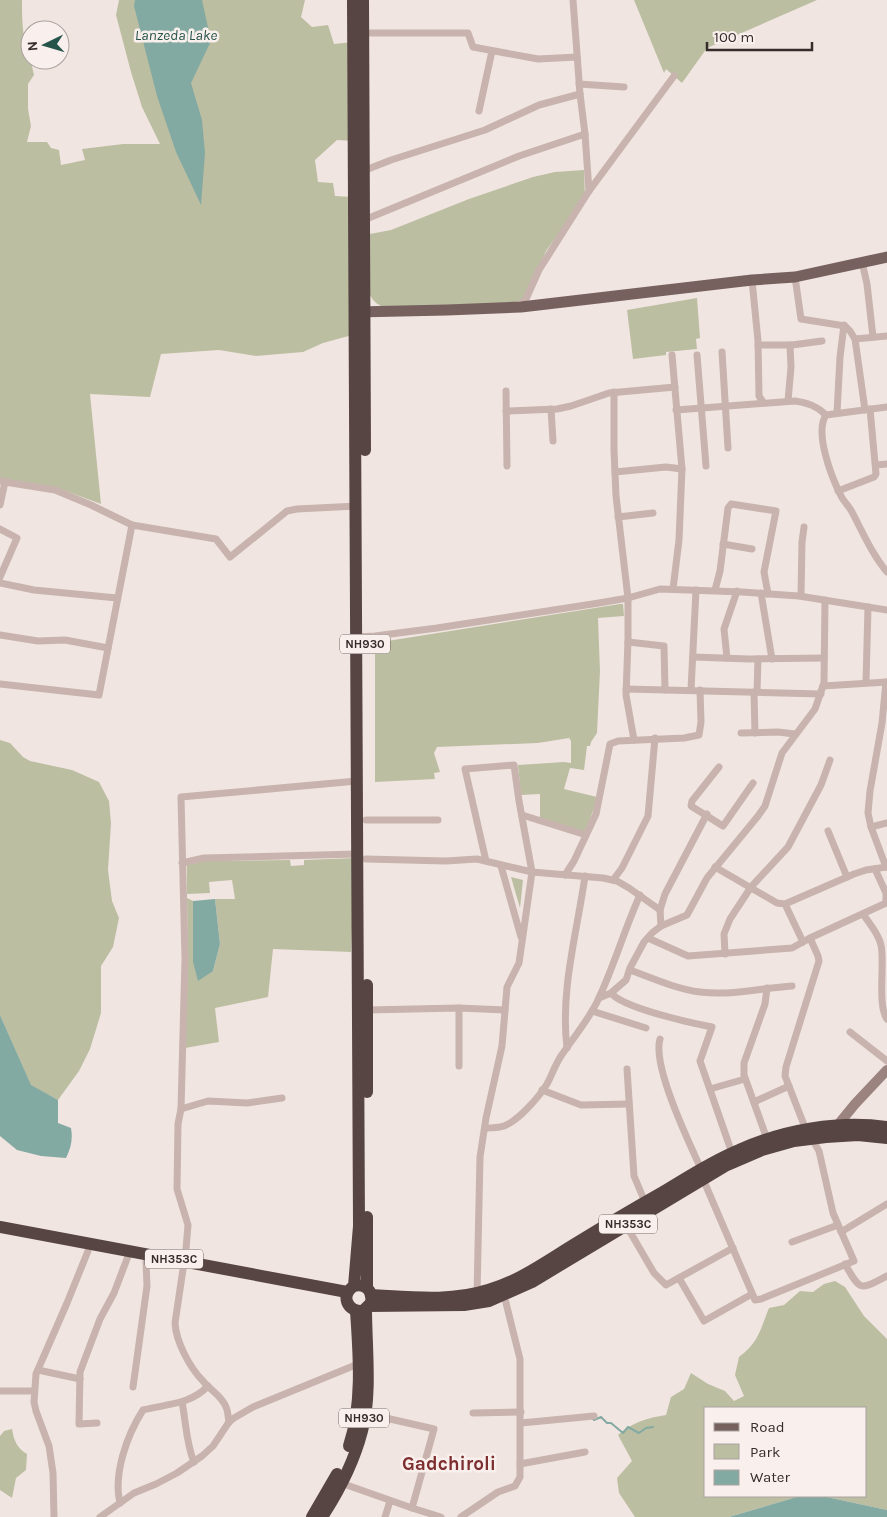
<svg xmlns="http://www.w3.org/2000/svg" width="887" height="1517" font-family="Karla,sans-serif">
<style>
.green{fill:#bcbea2}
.water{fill:#83aaa2}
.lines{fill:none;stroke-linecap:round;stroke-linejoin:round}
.stream{stroke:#83aaa2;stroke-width:2}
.street{stroke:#c8b3ae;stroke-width:7}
.secondary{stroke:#9b8380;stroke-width:10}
.primary{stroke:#77615f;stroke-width:11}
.highway{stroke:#574544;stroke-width:12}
.labels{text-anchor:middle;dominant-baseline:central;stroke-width:5;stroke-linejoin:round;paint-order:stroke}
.shield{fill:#f9f0ed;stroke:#716765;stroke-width:1}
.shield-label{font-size:12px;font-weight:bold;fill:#372c2b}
.water-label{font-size:15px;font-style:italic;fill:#26544b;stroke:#f9f0ed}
.district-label{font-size:19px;font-weight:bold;fill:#7d2e2f;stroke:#f9f0ed}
</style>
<rect width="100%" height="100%" fill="#f1e5e1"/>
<g class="green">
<path d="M0,0H22C22,15 22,34 27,49C30,58 32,65 34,75L28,84V109L31,126L27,142H47L51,148L59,150L61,165L85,160L82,149L123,144H160L142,107L131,72L116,15L119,0H305L301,17L312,27L328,25L334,44L353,42L354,141L337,140L315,160L318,182L333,183L335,196L352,197L356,334L323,343L303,352L256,356L219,350L161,354L150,397L90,394L101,504L55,487L0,478Z"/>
<path d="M634,0H817L707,48L682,83L666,69L664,73Z"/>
<path d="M584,170L585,197L546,251L525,298L517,303L449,307L381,306C375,303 373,300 370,295V234L391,230L469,199L533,177L555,172Z"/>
<path d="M697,298L700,338L696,339L697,349L666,352V355L633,359L627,310Z"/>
<path d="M620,604H623L624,616L598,618L600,671L597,733L591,742L590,746H587L584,770L570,768L564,789L597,797L596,803L585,832L540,818V794L521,795L518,765L564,762L571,763V741L569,738L538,743L437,747L434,753L440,772L434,773L435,779L375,782V643Z"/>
<path d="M0,740L10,743L23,757L30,761L72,770L99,782L109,801L111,823L108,870L112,901L119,918L113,947L101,966V1013L90,1049L79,1071L58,1100L31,1086L0,1015Z"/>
<path d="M355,858L351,952L273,949L268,997L215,1008L219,1042L185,1048L188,959L187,898L193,901V962L213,971L220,944L215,899H235L232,880L209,882L210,893L187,894V865L205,861L290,860L291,866L304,865V860Z"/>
<path d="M511,877L523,880L520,908Z"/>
<path d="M835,1281L845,1287L864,1316L887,1339V1510L822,1496H866V1408H706V1496H800L729,1517H635L619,1493L617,1478L632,1461L618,1435C633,1422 647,1418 666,1415L671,1397L684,1389L691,1373L708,1384L725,1391L734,1401L744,1396L735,1375L739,1357C759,1342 760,1330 769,1308L784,1305L800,1291L813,1292L824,1284Z"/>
<path d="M12,1429C14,1441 17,1448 27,1454L26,1470L16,1478L12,1498L0,1490V1436L4,1431Z"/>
</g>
<g class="water">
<path d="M135,0H202L211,41L191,83L202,120L205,153L201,205L176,152L157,96L134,6Z"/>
<path d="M215,899L220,944L213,971L198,981L193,962V901Z"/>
<path d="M0,1015L31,1085L58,1100V1123L71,1128C73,1139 71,1148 66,1158L41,1156L17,1150L0,1136Z"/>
<path d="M800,1496H822L887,1510V1517H729Z"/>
</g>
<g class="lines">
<path class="stream" d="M592,1418L594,1420L601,1417L607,1423H611L623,1433L628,1427L639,1433L646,1428L653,1427"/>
<g class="street">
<path d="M573,0L580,94L585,134"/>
<path d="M361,33H468L473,47L538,59L577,57"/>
<path d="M579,84L624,87"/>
<path d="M479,111L492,51"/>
<path d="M363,171L391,160L485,130L539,105L580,94"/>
<path d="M364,220L519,156L585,134L589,191"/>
<path d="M862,262L867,284L873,337"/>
<path d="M795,277L801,319L845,326L850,331L855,339L865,410"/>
<path d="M752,280L758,341L759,396L763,402"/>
<path d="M517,307L526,299L539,270L589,191L674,76"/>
<path d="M855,339L887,336"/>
<path d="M758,345H792L822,341"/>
<path d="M722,352L728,448"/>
<path d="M672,355L682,469L679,540L673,589"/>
<path d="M697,355L706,466"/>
<path d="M506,391L507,466"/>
<path d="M614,392V450L616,496L628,598V640L626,695L634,740"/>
<path d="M788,401L791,367L790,345"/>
<path d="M887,407L826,415C814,433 832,478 841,496C844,502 849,506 852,512C863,533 872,554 887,572"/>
<path d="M551,409L553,441"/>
<path d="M676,410L795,401C808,403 817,406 826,415"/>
<path d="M506,411L557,409L571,406L609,393L675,387"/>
<path d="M837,413L840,357L844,325"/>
<path d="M876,465L887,464"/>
<path d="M615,472L666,467L682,469"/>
<path d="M0,481L5,482L0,505"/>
<path d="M5,482L55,490L91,505L132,525L216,539L230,557L287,511L297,509L357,506"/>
<path d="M838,491L874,477L876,474L870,409"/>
<path d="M618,517L653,513"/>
<path d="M0,529L17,538L0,577"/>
<path d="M723,544L752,549"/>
<path d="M0,583L34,590L117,598"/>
<path d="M715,590L720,571L728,508L731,504L776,511L764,572L768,594"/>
<path d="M761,593L772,659"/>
<path d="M801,596L802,542L804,527"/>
<path d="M0,635L38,641L65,640L108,648"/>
<path d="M357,637L375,636L437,628L599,603L628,598L660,589L742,592L799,596L887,610"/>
<path d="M628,642L664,646L665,690"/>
<path d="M693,657L749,659L824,658"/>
<path d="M727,658L724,629L737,591"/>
<path d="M866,682L868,607"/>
<path d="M0,684L99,695L132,525"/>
<path d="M823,686L887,682"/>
<path d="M626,689L821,694"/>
<path d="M691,690L696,590"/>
<path d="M754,692L755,733"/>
<path d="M757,692L758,659"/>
<path d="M741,733L778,732L795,734"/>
<path d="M719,767L692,801L691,806L723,826L753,783"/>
<path d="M522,815L586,835"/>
<path d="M366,820H438"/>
<path d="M871,827L887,823"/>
<path d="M828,831L847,877"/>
<path d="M366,859L446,861L477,859L532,872L603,878L617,881L629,888L660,910"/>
<path d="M182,863L204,858L357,854"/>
<path d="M501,866L521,937"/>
<path d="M715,867L777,903L785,904L803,942"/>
<path d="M886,867L871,827L868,813L870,791L882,723L886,682"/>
<path d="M565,875L574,861L596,814L610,744L618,741L684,738L699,735L701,722L700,690"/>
<path d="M613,880L622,868L648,816L655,738"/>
<path d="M785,904L854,874L866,870L887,867"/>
<path d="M863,914C869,923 879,934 881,945C885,961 877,1006 887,1019"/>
<path d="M661,926L660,910L665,894L707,814"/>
<path d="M648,938L688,956L792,948L810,938L886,903V893L875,869"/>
<path d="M725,954L724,934L730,919L751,887L788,847L821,785L830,760"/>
<path d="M630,970C652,978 676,989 700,992C730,996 762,988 792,986"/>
<path d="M611,993C623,1008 691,1023 712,1027L700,1061L732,1153"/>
<path d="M599,998L611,993L626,980L630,968L644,942L652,933L661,926L687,915L707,878L758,816L765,806L782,753L815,709L824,683L825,600"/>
<path d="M367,1010L459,1008L505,1010"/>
<path d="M592,1011L646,1028"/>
<path d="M850,1032L887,1061"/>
<path d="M660,1039C652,1066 689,1142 701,1169"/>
<path d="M567,1048C560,990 577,933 585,876"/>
<path d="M459,1066V1008"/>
<path d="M627,1069L634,1176L645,1202"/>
<path d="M710,1089L745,1079"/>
<path d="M542,1090L581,1105L629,1104"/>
<path d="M282,1098L247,1103L208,1101L181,1109L185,959L181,797L357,781"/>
<path d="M754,1102L789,1086"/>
<path d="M181,1109L178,1124L177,1189L188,1225L186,1249L175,1323C176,1342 190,1368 203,1381C210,1390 222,1396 226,1407C228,1411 228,1417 229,1422"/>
<path d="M485,1128C490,1128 498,1128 504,1126C518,1121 539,1097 547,1084C552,1075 555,1065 561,1056C573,1038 587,1022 597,1002C614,967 624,930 640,895"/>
<path d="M806,1130L785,1076L786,1067L819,961L818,956L810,938"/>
<path d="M767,1139L744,1075V1063L765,1004L767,988"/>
<path d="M703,1179L755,1300L761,1299L854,1261L833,1213L819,1151L812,1139"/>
<path d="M626,1225L654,1273L666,1285L733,1248"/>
<path d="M841,1232L887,1204"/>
<path d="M792,1242L838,1225"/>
<path d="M845,1264C861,1292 859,1290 887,1276"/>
<path d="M679,1278L704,1321L752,1294"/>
<path d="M477,1295L480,1157L486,1118L502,1046L507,987L519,963L532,872L519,801L514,765L465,769L486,861"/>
<path d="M38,1370L80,1379"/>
<path d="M133,1387L147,1286L146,1262"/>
<path d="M0,1391H34"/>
<path d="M182,1402C186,1422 186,1443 194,1462"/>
<path d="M364,1413L434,1429L412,1508L441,1517"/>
<path d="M473,1413L521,1412"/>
<path d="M97,1423L79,1424L80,1372L100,1319L114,1293L130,1251"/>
<path d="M521,1423L594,1416"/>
<path d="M520,1464L585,1452"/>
<path d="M341,1483L412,1508"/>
<path d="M120,1503C113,1474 127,1435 143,1410C166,1404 190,1405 208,1386"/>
<path d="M54,1517L53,1473L49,1446L36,1411L34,1402L36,1374L67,1303L88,1251"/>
<path d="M100,1517L134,1493L156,1484L177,1473L202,1456L213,1446L229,1422L234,1418L253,1407L358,1364"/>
<path d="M385,1517L390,1501"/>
<path d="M461,1517L498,1492L515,1486L520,1477V1359L504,1295"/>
</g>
<path class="secondary" d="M837,1126L855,1104L887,1070"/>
<path class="primary" d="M356,312L447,310L521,307L752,280L795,277L887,257"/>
<g class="highway">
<path d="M353,0L359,1226L354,1286C340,1295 347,1312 363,1311L371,1303C373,1291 366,1283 354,1286"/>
<path d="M363,0L365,450"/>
<path d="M367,1092V985"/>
<path d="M0,1227L347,1292"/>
<path d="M367,1287V1217"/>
<path d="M372,1295C410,1297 451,1302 488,1290C520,1281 547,1261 575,1244C604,1226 633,1209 663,1192C688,1177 712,1161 739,1150C783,1130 839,1120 887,1127"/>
<path d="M369,1306L464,1305L489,1301L532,1282L725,1166L762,1150L794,1141L826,1137L858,1135L887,1138"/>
<path d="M349,1446C363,1404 359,1355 356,1311"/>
<path d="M312,1517L337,1474"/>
<path d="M322,1517C339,1491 354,1462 362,1431C372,1395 366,1346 366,1309"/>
</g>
</g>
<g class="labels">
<g class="shield">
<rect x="340" y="634.5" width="50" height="19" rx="4"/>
<rect x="599" y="1214.5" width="58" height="19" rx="4"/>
<rect x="145" y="1249.5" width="58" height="19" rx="4"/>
<rect x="339" y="1408.5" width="50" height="19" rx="4"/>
</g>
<g class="shield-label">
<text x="365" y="644">NH930</text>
<text x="628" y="1224">NH353C</text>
<text x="174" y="1259">NH353C</text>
<text x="364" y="1418">NH930</text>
</g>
<g class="water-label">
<text x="176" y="35">Lanzeda Lake</text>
</g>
<g class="district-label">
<text x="449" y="1464">Gadchiroli</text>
</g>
</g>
<rect x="704" y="1407" width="162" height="90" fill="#f9f0ed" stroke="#aba29f"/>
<rect x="714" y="1423" width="25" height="8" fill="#77615f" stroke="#aba29f"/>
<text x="750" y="1432" font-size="15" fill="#372c2b">Road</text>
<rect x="714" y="1444" width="25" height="15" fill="#bcbea2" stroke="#aba29f"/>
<text x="750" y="1457" font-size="15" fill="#372c2b">Park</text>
<rect x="714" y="1470" width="25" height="15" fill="#83aaa2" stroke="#aba29f"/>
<text x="750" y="1482" font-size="15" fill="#372c2b">Water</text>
<g transform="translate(45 45) rotate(265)"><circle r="24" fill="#f9f0ed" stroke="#aba29f"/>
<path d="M0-4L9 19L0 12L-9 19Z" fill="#26544b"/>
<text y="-8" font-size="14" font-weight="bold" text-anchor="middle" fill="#372c2b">N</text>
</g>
<path d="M707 42v8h105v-8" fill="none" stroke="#372c2b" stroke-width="2.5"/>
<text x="714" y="42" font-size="15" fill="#372c2b" stroke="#f9f0ed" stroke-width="4" paint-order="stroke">100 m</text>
</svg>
